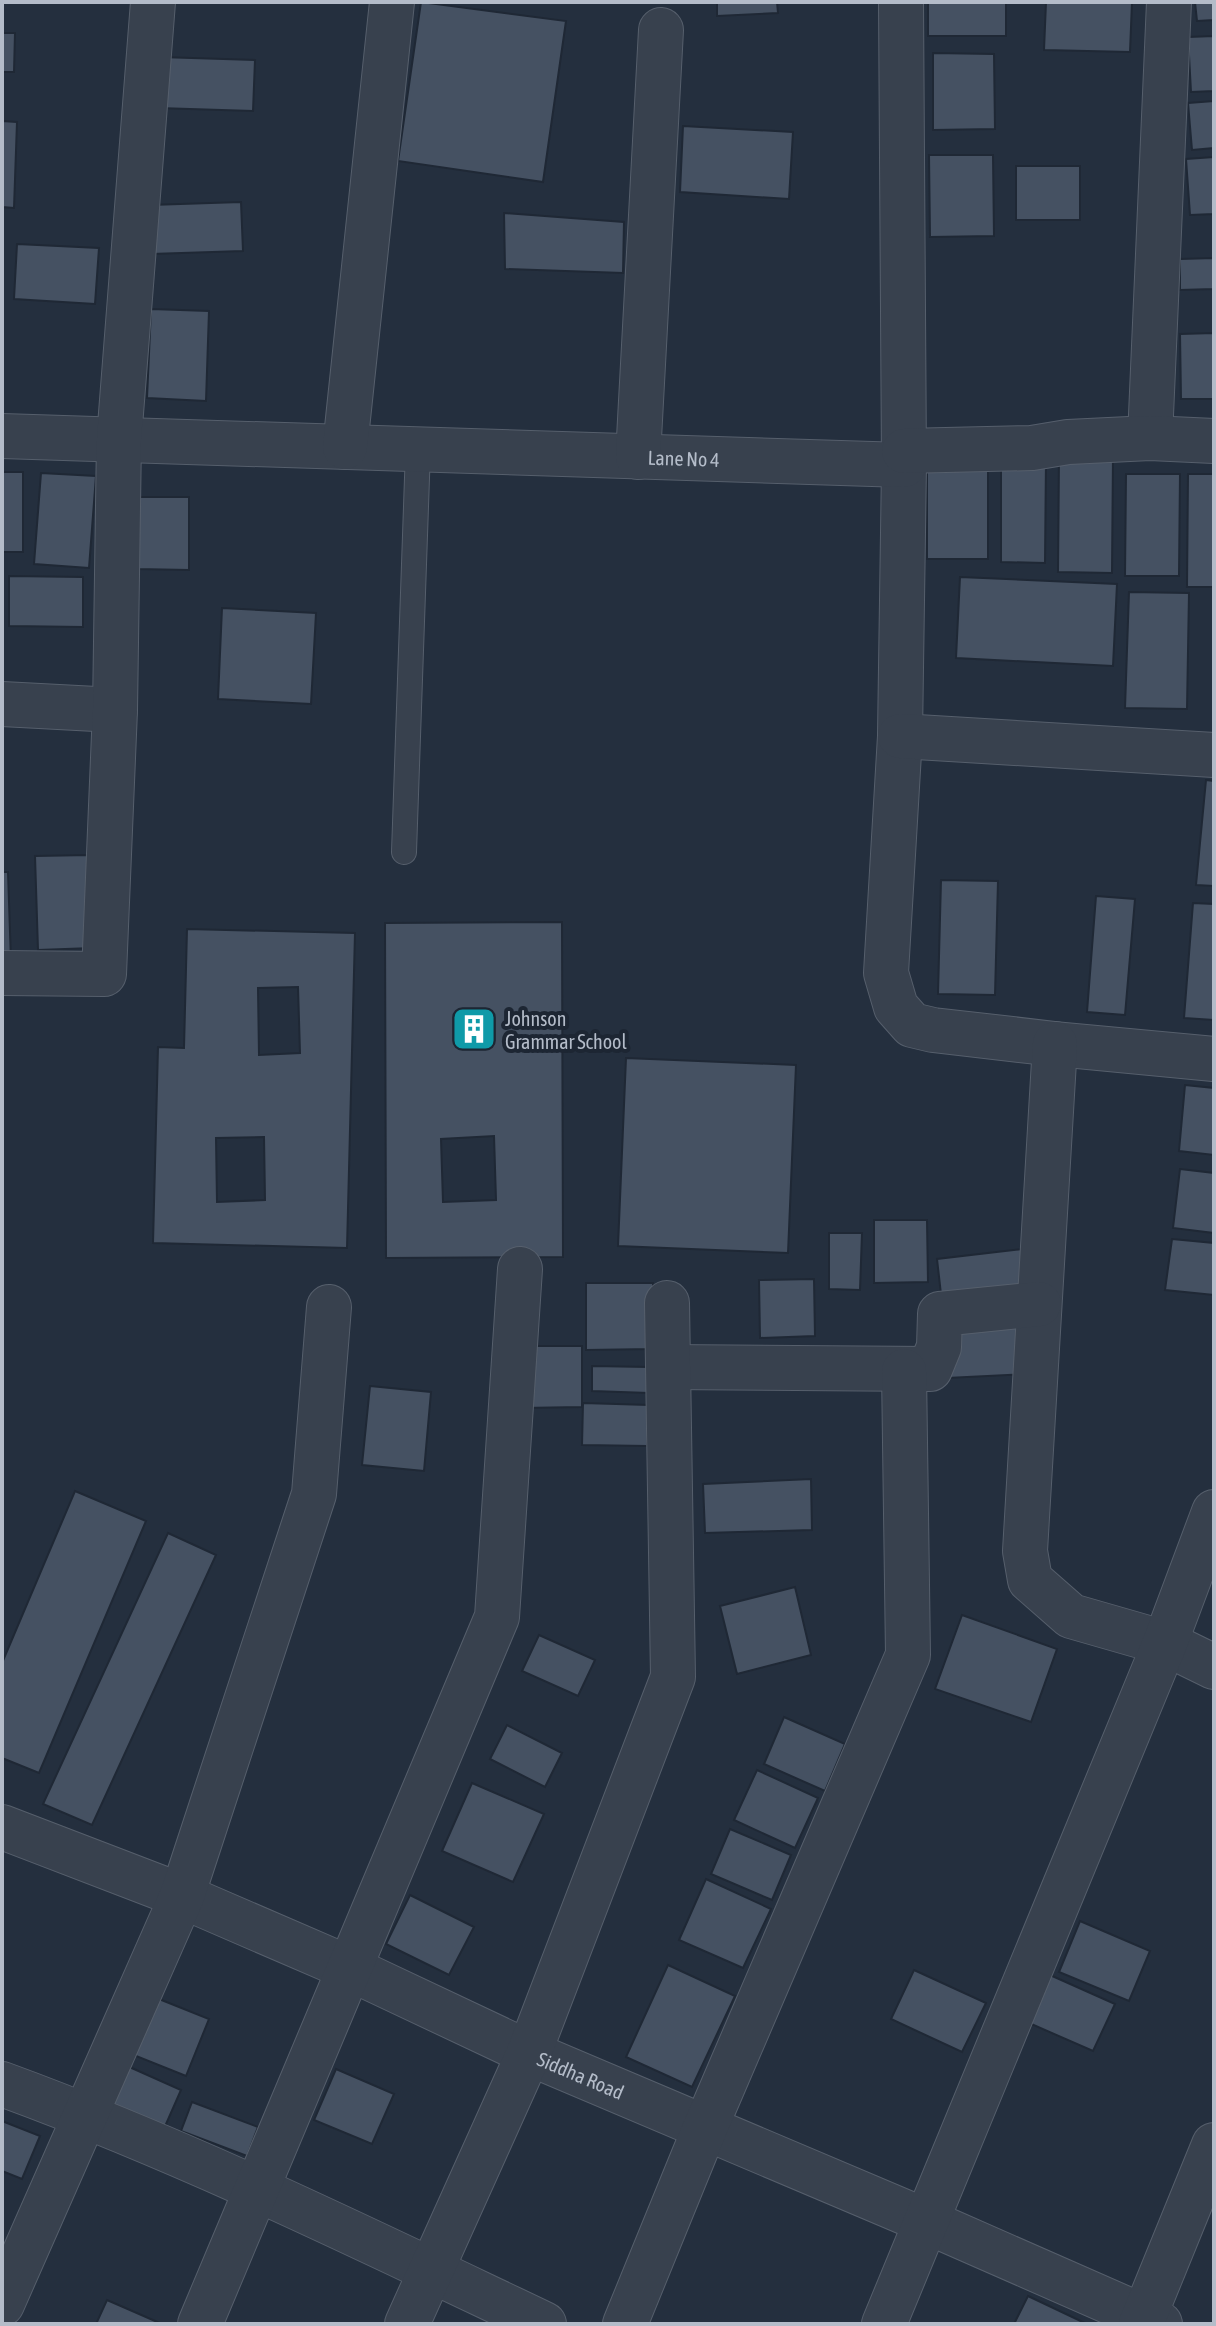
<svg xmlns="http://www.w3.org/2000/svg" width="1216" height="2326" font-family="'Asap Condensed',sans-serif">
<style>
.building{fill:#455162;stroke:#1f2835;stroke-width:2;fill-rule:evenodd}
.lines{fill:none;stroke-linecap:round;stroke-linejoin:round}
.lane-casing{stroke:#565f6c;stroke-width:26}
.street-casing{stroke:#565f6c;stroke-width:46}
.lane{stroke:#38414e;stroke-width:24}
.street{stroke:#38414e;stroke-width:44}
.labels{text-anchor:middle;dominant-baseline:central;stroke-width:8;stroke-linejoin:round;paint-order:stroke}
.street-label{font-size:20px;fill:#b4bcc9;stroke:#1d2633}
.poi-label{font-size:20px;fill:#b4bcc9;stroke:#1d2633;text-anchor:start}
</style>
<rect width="100%" height="100%" fill="#242f3e"/>
<g class="building">
<path d="M421,2L566,21L543,182L398,161Z"/>
<path d="M717,2H777L778,13L717,16Z"/>
<rect x="928" y="2" width="78" height="34"/>
<path d="M1046,2H1132L1130,52L1044,50Z"/>
<path d="M1195,2H1214V20L1197,21Z"/>
<path d="M2,33H15L14,72H2Z"/>
<path d="M1214,36V91L1191,92L1188,37Z"/>
<path d="M933,53L994,54L995,129L933,130Z"/>
<path d="M160,57L255,60L253,111L158,108Z"/>
<path d="M1214,101V148L1192,150L1188,103Z"/>
<path d="M2,121L17,122L14,208L2,207Z"/>
<path d="M683,126L793,132L789,199L680,192Z"/>
<path d="M929,155H993L994,236L930,237Z"/>
<path d="M1214,157V214L1190,215L1186,159Z"/>
<rect x="1016" y="166" width="64" height="54"/>
<path d="M241,202L243,251L151,254L150,205Z"/>
<path d="M504,213L624,222L623,273L505,269Z"/>
<path d="M17,244L99,248L95,304L14,299Z"/>
<path d="M1214,258V289L1180,290V259Z"/>
<path d="M151,309L209,311L206,401L147,398Z"/>
<path d="M1214,333V399H1181L1180,334Z"/>
<path d="M1059,456H1113L1112,573L1058,572Z"/>
<path d="M927,457L988,458V559H927Z"/>
<path d="M1001,460H1046L1045,563L1001,562Z"/>
<rect x="2" y="472" width="21" height="80"/>
<path d="M41,473L96,476L89,568L34,564Z"/>
<path d="M1126,474H1180L1179,576H1125Z"/>
<path d="M1188,474H1214V587H1187Z"/>
<path d="M136,497H189V570L136,569Z"/>
<path d="M9,576L83,577V627L9,626Z"/>
<path d="M960,577L1117,584L1113,666L956,658Z"/>
<path d="M1129,592L1189,593L1187,709L1125,708Z"/>
<path d="M222,608L316,613L311,704L218,699Z"/>
<path d="M1206,780L1214,781V886L1196,885Z"/>
<path d="M90,855L93,948L38,950L35,856Z"/>
<path d="M2,872H8L11,962L2,963Z"/>
<path d="M941,880L998,881L995,995L938,994Z"/>
<path d="M1096,896L1135,899L1125,1015L1087,1012Z"/>
<path d="M1193,903L1214,904V1020L1184,1018Z"/>
<path d="M562,922L563,1257L386,1258L385,923ZM494,1136L496,1200L443,1202L441,1139Z"/>
<path d="M187,929L355,933L347,1248L153,1243L158,1047L184,1048ZM298,987L300,1053L259,1055L258,988ZM264,1137L265,1200L217,1202L216,1138Z"/>
<path d="M626,1058L796,1065L788,1253L618,1246Z"/>
<path d="M1185,1085L1214,1088V1155L1179,1151Z"/>
<path d="M1180,1169L1214,1173V1233L1173,1228Z"/>
<path d="M874,1220H927L928,1282L874,1283Z"/>
<path d="M829,1233H862L860,1290L829,1289Z"/>
<path d="M1172,1239L1214,1243V1295L1165,1290Z"/>
<path d="M1023,1249L1028,1293L942,1303L937,1259Z"/>
<path d="M814,1279L815,1336L760,1338L759,1280Z"/>
<path d="M586,1283H653V1349L586,1350Z"/>
<path d="M1026,1318L1028,1374L947,1378L944,1322Z"/>
<path d="M522,1346H582V1407L522,1408Z"/>
<path d="M592,1366L649,1367V1393L592,1391Z"/>
<path d="M370,1386L431,1392L424,1471L362,1465Z"/>
<path d="M583,1403L649,1405L647,1446L582,1445Z"/>
<path d="M811,1479L812,1530L705,1533L703,1484Z"/>
<path d="M75,1491L146,1521L39,1773L2,1758V1663Z"/>
<path d="M168,1533L216,1555L92,1825L43,1804Z"/>
<path d="M795,1587L811,1655L737,1674L720,1606Z"/>
<path d="M962,1615L1057,1649L1031,1722L935,1689Z"/>
<path d="M539,1635L595,1660L578,1696L522,1671Z"/>
<path d="M784,1717L845,1744L825,1791L764,1764Z"/>
<path d="M507,1725L562,1753L545,1787L490,1759Z"/>
<path d="M757,1770L818,1798L795,1848L734,1820Z"/>
<path d="M472,1783L544,1814L513,1882L442,1851Z"/>
<path d="M730,1829L791,1855L772,1900L711,1874Z"/>
<path d="M706,1879L771,1909L743,1968L679,1940Z"/>
<path d="M410,1895L474,1927L449,1975L386,1944Z"/>
<path d="M1080,1921L1150,1951L1129,2001L1059,1972Z"/>
<path d="M668,1965L735,1996L692,2087L626,2057Z"/>
<path d="M914,1970L986,2003L962,2052L891,2019Z"/>
<path d="M1050,1975L1115,2004L1093,2051L1029,2023Z"/>
<path d="M154,1997L209,2019L186,2076L131,2054Z"/>
<path d="M125,2065L181,2090L163,2131L107,2107Z"/>
<path d="M336,2069L394,2094L372,2144L314,2120Z"/>
<path d="M192,2102L258,2127L247,2156L181,2131Z"/>
<path d="M2,2121L40,2136L22,2179L2,2171Z"/>
<path d="M1028,2296L1087,2324H1014Z"/>
<path d="M107,2300L162,2324H96Z"/>
</g>
<g class="lines">
<g class="lane-casing">
<path id="lane" d="M404,852L418,449"/>
</g>
<g class="street-casing">
<g id="street">
<path d="M901,2L904,465L900,736L886,973L896,1007L912,1025L933,1030L1055,1044L1214,1059"/>
<path id="s1" d="M2,436L904,465"/>
<path d="M1150,438L1169,2"/>
<path d="M345,447L392,2"/>
<path d="M904,451L1032,448L1068,442L1150,438L1214,441"/>
<path d="M638,457L661,30"/>
<path d="M2,704L115,710"/>
<path d="M900,736L1214,755"/>
<path d="M2,973L104,974L115,710L119,439L153,2"/>
<path d="M1055,1044L1025,1551L1030,1580L1071,1616L1165,1643L1214,1667"/>
<path d="M669,1367L930,1369L939,1347L940,1314L1039,1304"/>
<path id="s2" d="M2,1827L182,1896L351,1969L529,2053L928,2222L1160,2324"/>
<path d="M2,2084C188,2152 365,2239 544,2324"/>
<path d="M2,2304L182,1896L314,1494L329,1307"/>
<path d="M200,2324L497,1617L520,1269"/>
<path d="M407,2324L529,2053L673,1677L667,1303"/>
<path d="M625,2324L705,2128L908,1655L904,1371"/>
<path d="M884,2324L1165,1643L1214,1512"/>
<path d="M1141,2324L1214,2145"/>
</g>
</g>
<use href="#lane" class="lane"/>
<use href="#street" class="street"/>
</g>
<defs>
<g id="building-square" transform="scale(2.3)"><rect x="-9" y="-9" width="18" height="18" rx="4" fill="#0f9aa8" stroke="#1d2633"/><path d="M-4-6H4V6H1V3H-1V6H-4ZM-2.5-4.3h1.7v1.8h-1.7ZM.8-4.3h1.7v1.8H.8ZM-2.5-1h1.7V.8h-1.7ZM.8-1h1.7V.8H.8Z" fill="#fff"/></g>
</defs>
<g fill-rule="evenodd">
<use href="#building-square" x="474" y="1029"/>
</g>
<g class="labels">
<g class="street-label">
<text stroke="none"><textPath href="#s1" startOffset="682">Lane No 4</textPath></text>
<text stroke="none"><textPath href="#s2" startOffset="630">Siddha Road</textPath></text>
</g>
<g class="poi-label">
<text x="505" y="1018">Johnson<tspan x="505" dy="23">Grammar School</tspan></text>
</g>
</g>
<rect width="1216" height="2326" fill="none" stroke="#b4bcc9" stroke-width="8"/>
</svg>
